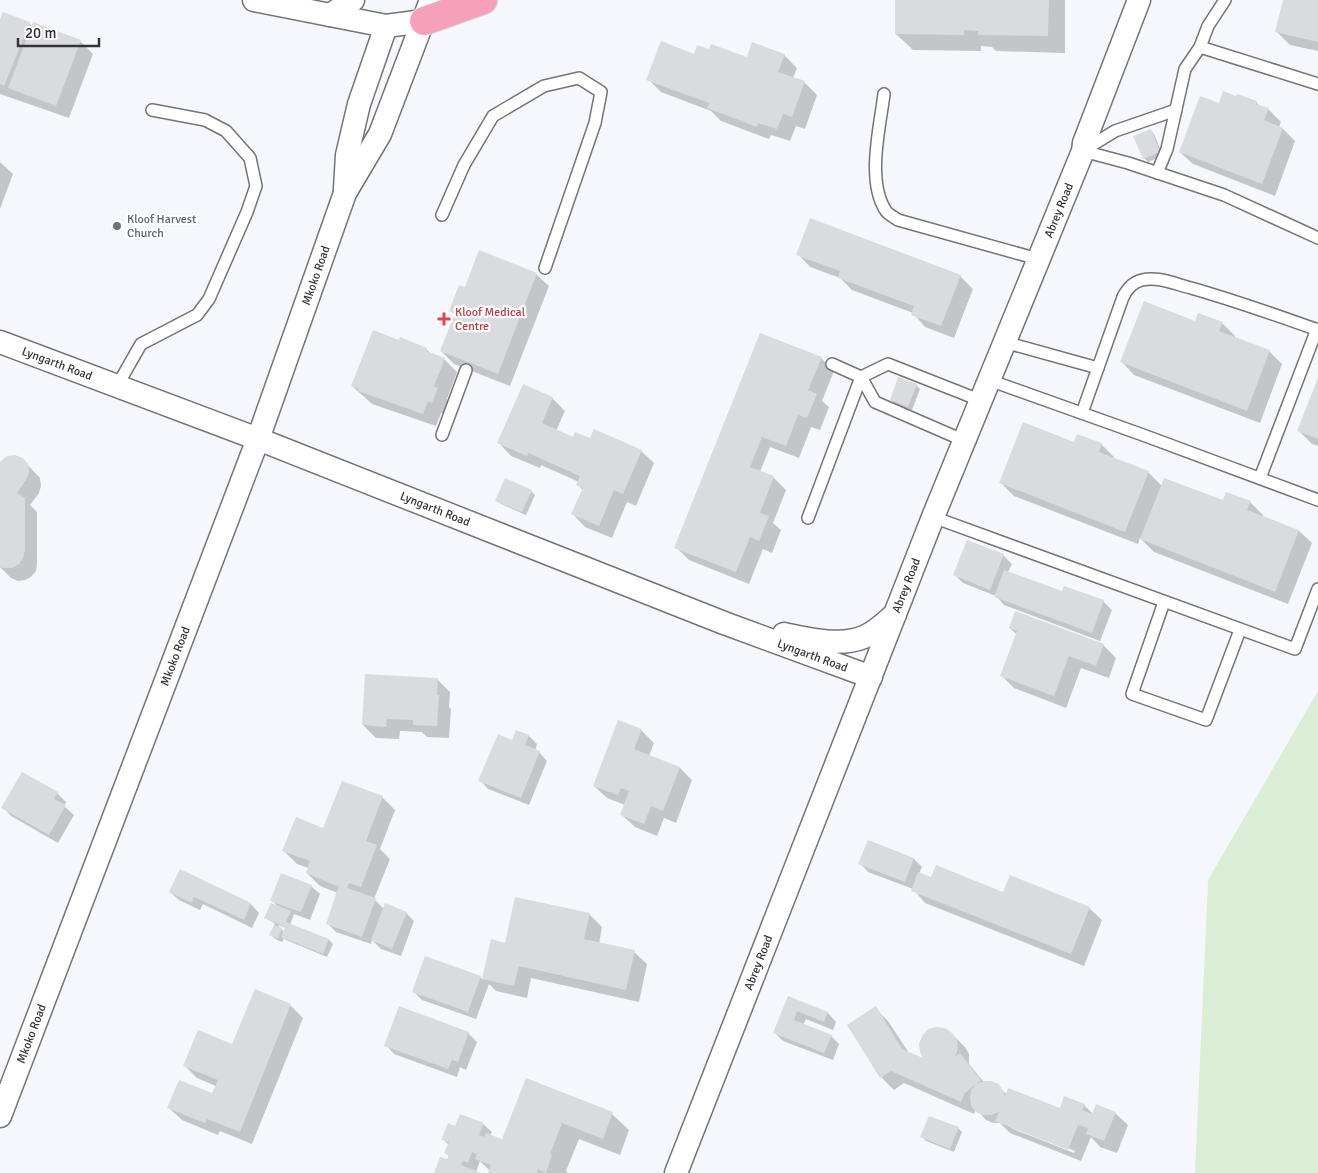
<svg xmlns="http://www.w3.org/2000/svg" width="1318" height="1173" font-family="Signika,sans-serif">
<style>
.green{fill:#d9eed5}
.shadow{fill:#0003;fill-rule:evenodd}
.building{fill:#dadbdf}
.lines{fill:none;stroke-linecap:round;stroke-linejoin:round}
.service-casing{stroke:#737478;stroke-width:14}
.minor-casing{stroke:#737478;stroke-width:25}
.motorway-casing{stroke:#d2d2d3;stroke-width:30}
.service{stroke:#fff;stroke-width:11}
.minor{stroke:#fff;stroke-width:22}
.motorway{stroke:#f6a0b9;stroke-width:28}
.worship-dot{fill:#6b7280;stroke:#fff;stroke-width:2}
.health-dot{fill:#e0444e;stroke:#fff;stroke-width:2}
.labels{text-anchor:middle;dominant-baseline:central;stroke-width:4.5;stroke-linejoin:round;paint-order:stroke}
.street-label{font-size:12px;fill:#343436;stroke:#fff}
.worship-label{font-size:12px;fill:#5b616d;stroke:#fff;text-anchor:start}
.health-label{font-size:12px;fill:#be3a42;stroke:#fff;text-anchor:start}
</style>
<rect width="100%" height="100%" fill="#f6f7fc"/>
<path class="green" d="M1318,691V1173H1195L1208,880Z"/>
<g class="shadow">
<path d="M896,0H1065V53L996,51L992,47L981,46V51L913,50L896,34Z"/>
<path d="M1284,0H1318V51L1290,45L1277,32Z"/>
<path d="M0,20L29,23L33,27L34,24L81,42L93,54L69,118L0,94Z"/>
<path d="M694,55L748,59L784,55L797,68L793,78L804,82L817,95L805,129L796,126L790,141L771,135L769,139L721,121L711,111L661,92L648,79Z"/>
<path d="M1256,102L1261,107L1268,109L1281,122L1279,127L1283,129L1295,141L1275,196L1193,164L1180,152L1220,104Z"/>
<path d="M1150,130L1154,134L1163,156L1148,162L1144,158Z"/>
<path d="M0,162L13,174L0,209Z"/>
<path d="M798,254L960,276L973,289L954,338L925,327L913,313L852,290L840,278L810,267Z"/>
<path d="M536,274L549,286L510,386L454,364L441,351L456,315L451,311L466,289Z"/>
<path d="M1196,323H1222L1235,336L1234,338L1269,351L1282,364L1260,423L1134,375L1122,362Z"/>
<path d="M400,342L426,349L433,355L444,359L457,372L447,399L450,402L445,414L441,413L436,426L372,404L352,386Z"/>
<path d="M821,358L834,371L822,401L829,407L820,430L811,427L799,458L770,447L760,472L773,477L786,490L773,523L781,530L772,553L763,549L749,584L689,560L676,547Z"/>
<path d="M1318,381V446L1312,444L1299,431Z"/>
<path d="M916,385L920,389L912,410L895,404L891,400Z"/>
<path d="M552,398L565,411L556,431L574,439L591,440L641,451L654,463L636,506L627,502L612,538L585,527L573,514L583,490L578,485L579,482L541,465L540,468L511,456L499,443Z"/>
<path d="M1075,444H1101L1114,457L1113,459L1148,472L1162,486L1224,502H1250L1263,515L1262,517L1299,531L1312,543L1288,604L1154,552L1140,538L1138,544L1014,496L1001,483Z"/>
<path d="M22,459L40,478L41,486L39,493L30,505L37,512V563L36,571L31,577L25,580L18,581L11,578L0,567V464Z"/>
<path d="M531,491L535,495L526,515L501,504L497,500Z"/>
<path d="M1003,555L1012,564L1008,572L1063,593L1103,601L1112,610L1100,641L1004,605L996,596L963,583L955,575Z"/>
<path d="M1010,628L1103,645L1116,658L1109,678L1081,668L1066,708L1014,688L1002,676L1017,635Z"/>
<path d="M437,679L450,692L449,707L451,709L449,738L427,737L422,732L400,731L399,739L376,738L363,725Z"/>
<path d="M641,730L654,743L649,756L680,768L692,780L676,823L664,818L657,836L635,827L622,815L625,805L607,798L594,786Z"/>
<path d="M517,731L529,736L537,744L535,751L539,752L547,761L529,805L488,789L480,780L512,742Z"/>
<path d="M57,793L66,802L64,806L74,815L58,843L11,816L3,807Z"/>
<path d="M382,797L395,810L380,849L390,859L374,899L384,909L406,913L414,921L401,956L381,949L372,940L371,944L336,932L327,923L338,893L320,886L307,873L309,868L297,864L284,851Z"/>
<path d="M914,859L922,867L919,874L932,879L1004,893L1089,908L1102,920L1084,966L925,903L913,889L868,872L860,863Z"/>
<path d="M180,871L251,904L259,913L252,928L203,904L200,910L179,900L170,892Z"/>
<path d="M311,886L320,894L310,920L294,914L290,925L329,940L333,944L327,957L286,940L284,938L282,942L275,939L271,935L275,924L266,918L278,907L272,900ZM278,925L286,928L284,932Z"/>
<path d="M589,914L602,927L599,944L634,952L647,964L639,1002L531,978L527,998L496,991L489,984L476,1019L422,1000L414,992L480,977L483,980L492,941L506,944Z"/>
<path d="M789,998L828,1013L836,1022L833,1030L806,1019L803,1025L831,1036L839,1044L833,1060L783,1041L775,1033Z"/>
<path d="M290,1005L303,1018L252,1144L220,1131L218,1135L182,1120L169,1108L213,1095L216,1086L197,1078L185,1066L233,1045Z"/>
<path d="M875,1008L888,1021L909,1053L926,1061L952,1034L965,1047L969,1054V1064L984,1082L998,1086L1007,1095L1060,1110L1084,1105L1093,1114L1115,1113L1128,1125L1117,1153L1100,1147L1091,1137L1081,1161L1010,1133L1000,1123H993L986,1120L976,1109L974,1114L904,1083L894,1090L881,1077ZM1011,1125L1075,1151L1074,1153L1011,1128Z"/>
<path d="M468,1033L477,1042L466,1070L460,1067L457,1077L394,1054L386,1045Z"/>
<path d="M527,1080L612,1114L629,1130L620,1155L579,1139L566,1171L568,1173H489L490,1171L480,1161L476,1172L478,1173H435L447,1161L449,1156L446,1153L449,1145L443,1139L456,1127L483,1124L492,1132L490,1136L503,1141Z"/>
<path d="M930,1117L958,1128L962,1132L954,1152L926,1141L922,1137Z"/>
</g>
<g class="building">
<path d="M895,0H1049L1048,36L978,35V31L964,30V35L895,34Z"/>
<path d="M1283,0H1318V42L1275,32Z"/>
<path d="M3,12L30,22L4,86L0,84V19Z"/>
<path d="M33,22L81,40L56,106L8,88Z"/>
<path d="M661,41L694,54L697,45L709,49L711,44L747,57L752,42L785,54L778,72L805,81L792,117L783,114L777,129L758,123L757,127L707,108L709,103L646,80Z"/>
<path d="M1223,91L1236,96L1237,94L1257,101L1256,104L1269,108L1264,120L1283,128L1262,184L1179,152L1200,96L1219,103Z"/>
<path d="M1151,129L1160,152L1143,159L1133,136Z"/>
<path d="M810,218L961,275L941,326L911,315L914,306L838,278L840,271L796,255Z"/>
<path d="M479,250L537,273L498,374L440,351L455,313L449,311L459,285L465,287Z"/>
<path d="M1144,301L1195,321L1198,313L1223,322L1219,331L1270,350L1247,411L1120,362Z"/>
<path d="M373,330L399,340L400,337L427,348L426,351L445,358L434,386L438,388L432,403L428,401L423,414L358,391L359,389L351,386Z"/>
<path d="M760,333L822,357L808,390L817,394L807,418L798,415L786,446L762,437L750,467L774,476L760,513L769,516L759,541L750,537L736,572L674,548Z"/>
<path d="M898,377L917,384L908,407L890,400Z"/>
<path d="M1318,378V439L1297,431Z"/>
<path d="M523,384L553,397L542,423L573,437L575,432L590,438L594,429L642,450L623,494L614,490L599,526L571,514L583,488L576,485L580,476L528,453L527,456L497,443Z"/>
<path d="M1023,422L1074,442L1077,434L1102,443L1099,452L1149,471L1125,532L999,483Z"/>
<path d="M15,455L23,458L28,464L29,472L26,480L17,493L25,498V550L23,558L19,564L12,568H4L0,567V462L7,456Z"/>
<path d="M505,478L532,490L522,512L495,501Z"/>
<path d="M1164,478L1223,500L1226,492L1251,501L1247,510L1299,530L1275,592L1140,539Z"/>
<path d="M967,540L1004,554L990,590L953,575Z"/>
<path d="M1004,570L1062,591L1064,586L1104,600L1092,633L994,597Z"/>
<path d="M1015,611L1104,644L1096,666L1069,656L1054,696L1000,676L1017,631L1009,628Z"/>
<path d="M365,674L438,678L437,695H439L437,726L413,725V720L387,719L386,727L362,725Z"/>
<path d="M618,720L642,729L634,749L680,767L663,811L651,806L644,824L620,815L629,791L621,788L618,795L593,786Z"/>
<path d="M516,730L529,735L525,745L540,751L521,798L478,781L498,734L512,740Z"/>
<path d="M22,772L58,792L54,799L66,805L49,835L1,808Z"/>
<path d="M342,781L383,796L366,841L377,845L361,887L349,883L347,888L376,898L362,937L326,924L339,885L337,886L306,873L310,861L282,851L296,817L323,828Z"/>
<path d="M868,840L914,858L905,882L858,864Z"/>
<path d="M936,865L1003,892L1010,875L1090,907L1071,954L911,891L918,872L931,877Z"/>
<path d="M180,869L251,903L244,920L194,897L192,903L169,892Z"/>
<path d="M281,873L312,885L301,912L270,901Z"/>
<path d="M515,897L590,913L584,939L635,950L626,990L519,966L514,986L482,979L491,939L505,943Z"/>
<path d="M271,903L291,911L286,922L329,939L323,954L281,937L285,927L264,918Z"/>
<path d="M385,903L407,912L392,949L371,940Z"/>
<path d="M274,925L282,928L278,939L269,935Z"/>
<path d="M425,956L481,976L468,1012L412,992Z"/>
<path d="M255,989L291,1004L240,1132L207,1119L205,1123L167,1108L179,1080L212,1093L218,1080L183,1066L198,1030L232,1044Z"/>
<path d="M788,996L828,1012L824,1022L797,1011L794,1020L832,1035L824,1053L773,1033Z"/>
<path d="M399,1006L469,1032L458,1062L452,1060L448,1069L384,1046Z"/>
<path d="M876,1006L902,1049L923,1058L920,1052L919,1044L922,1036L928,1029L936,1027L945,1028L952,1033L957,1040L958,1048L955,1057L960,1053L981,1080L965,1093L961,1102L891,1071L880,1078L847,1025Z"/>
<path d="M526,1078L613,1112L603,1139L562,1123L550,1154L552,1155L546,1173L538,1169L537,1173H488L491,1165L475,1159L477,1154L472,1152L468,1163L463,1161L461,1165L481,1173H434L440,1157L447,1159L449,1155L444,1153L449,1142L441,1140L448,1123L455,1126L460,1114L484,1123L479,1135L484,1137L486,1133L502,1139Z"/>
<path d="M984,1081H991L999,1084L1003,1091L1005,1097L1008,1088L1060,1108L1064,1096L1085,1104L1082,1110L1092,1114L1096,1104L1116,1112L1104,1141L1086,1134L1088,1128L1078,1125L1068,1150L995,1121L999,1112L991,1115H983L976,1112L971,1106L970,1098L971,1090L976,1084Z"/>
<path d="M929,1116L959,1127L950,1149L920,1137Z"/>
</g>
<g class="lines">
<g class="service-casing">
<g id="service">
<path d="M1200,47L1318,84"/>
<path d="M884,94C880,127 866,181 886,211C889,215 894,217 898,220L1038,259"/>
<path d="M1084,150L1115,131L1176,110"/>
<path d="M1083,151L1128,163L1224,195L1318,238"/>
<path d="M1157,173L1167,149L1185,69L1200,47L1208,26L1225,0"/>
<path d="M442,215L464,165L493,116L544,86L579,78L601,92L595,123L545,268"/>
<path d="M1004,342L1098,368"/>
<path d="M832,364L861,377L875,402L965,441"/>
<path d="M989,380L1143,435L1318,500"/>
<path d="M117,386L141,344L197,315L209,299L247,212L256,186L250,158L226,131L205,120L152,110"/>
<path d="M1082,413L1123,297C1127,289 1133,282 1142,280C1158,276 1175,284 1191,288C1233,300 1276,315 1318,330"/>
<path d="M442,435L466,370"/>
<path d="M1260,478L1317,329"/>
<path d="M933,517L1295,649L1318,589"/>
<path d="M808,518L861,377L888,364L982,401"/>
<path d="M1164,602L1132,694L1206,720L1240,630"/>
</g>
</g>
<g class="minor-casing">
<g id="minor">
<path d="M254,0L386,26L424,21"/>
<path d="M330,15L353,0"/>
<path d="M345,189L347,155L359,104L386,26"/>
<path id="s1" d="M0,342L258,439L724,623L871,677"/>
<path d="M784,634C808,639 840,647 864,637C876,632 886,622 895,614"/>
<path id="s2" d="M0,1116L258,439L345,193L380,134L431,0"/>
<path id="s3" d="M676,1173L933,517L1083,151L1084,143L1139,0"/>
</g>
</g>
<g class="motorway-casing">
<path id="motorway" d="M424,21L483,0"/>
</g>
<use href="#service" class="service"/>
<use href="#minor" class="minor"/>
<use href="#motorway" class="motorway"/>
</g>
<circle class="worship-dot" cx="117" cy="226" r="5"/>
<path class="health-dot" d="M441.5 311.5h5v5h5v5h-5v5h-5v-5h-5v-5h5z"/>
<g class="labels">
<g class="street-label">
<text stroke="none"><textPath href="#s3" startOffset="1036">Abrey Road</textPath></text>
<text stroke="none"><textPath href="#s2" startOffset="898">Mkoko Road</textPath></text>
<text stroke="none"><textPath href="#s1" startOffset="61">Lyngarth Road</textPath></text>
<text stroke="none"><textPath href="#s1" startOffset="466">Lyngarth Road</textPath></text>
<text stroke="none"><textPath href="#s3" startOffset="631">Abrey Road</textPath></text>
<text stroke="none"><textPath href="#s2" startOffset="492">Mkoko Road</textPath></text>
<text stroke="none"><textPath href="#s1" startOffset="871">Lyngarth Road</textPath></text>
<text stroke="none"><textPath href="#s3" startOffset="226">Abrey Road</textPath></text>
<text stroke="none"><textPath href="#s2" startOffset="88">Mkoko Road</textPath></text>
</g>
<g class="worship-label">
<text x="127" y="219">Kloof Harvest<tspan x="127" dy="14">Church</tspan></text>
</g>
<g class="health-label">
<text x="455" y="312">Kloof Medical<tspan x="455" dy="14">Centre</tspan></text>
</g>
</g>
<path d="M18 38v8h81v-8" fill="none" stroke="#343436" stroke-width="2.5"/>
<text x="25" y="38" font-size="15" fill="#343436" stroke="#ffffff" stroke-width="4" paint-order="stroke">20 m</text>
</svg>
